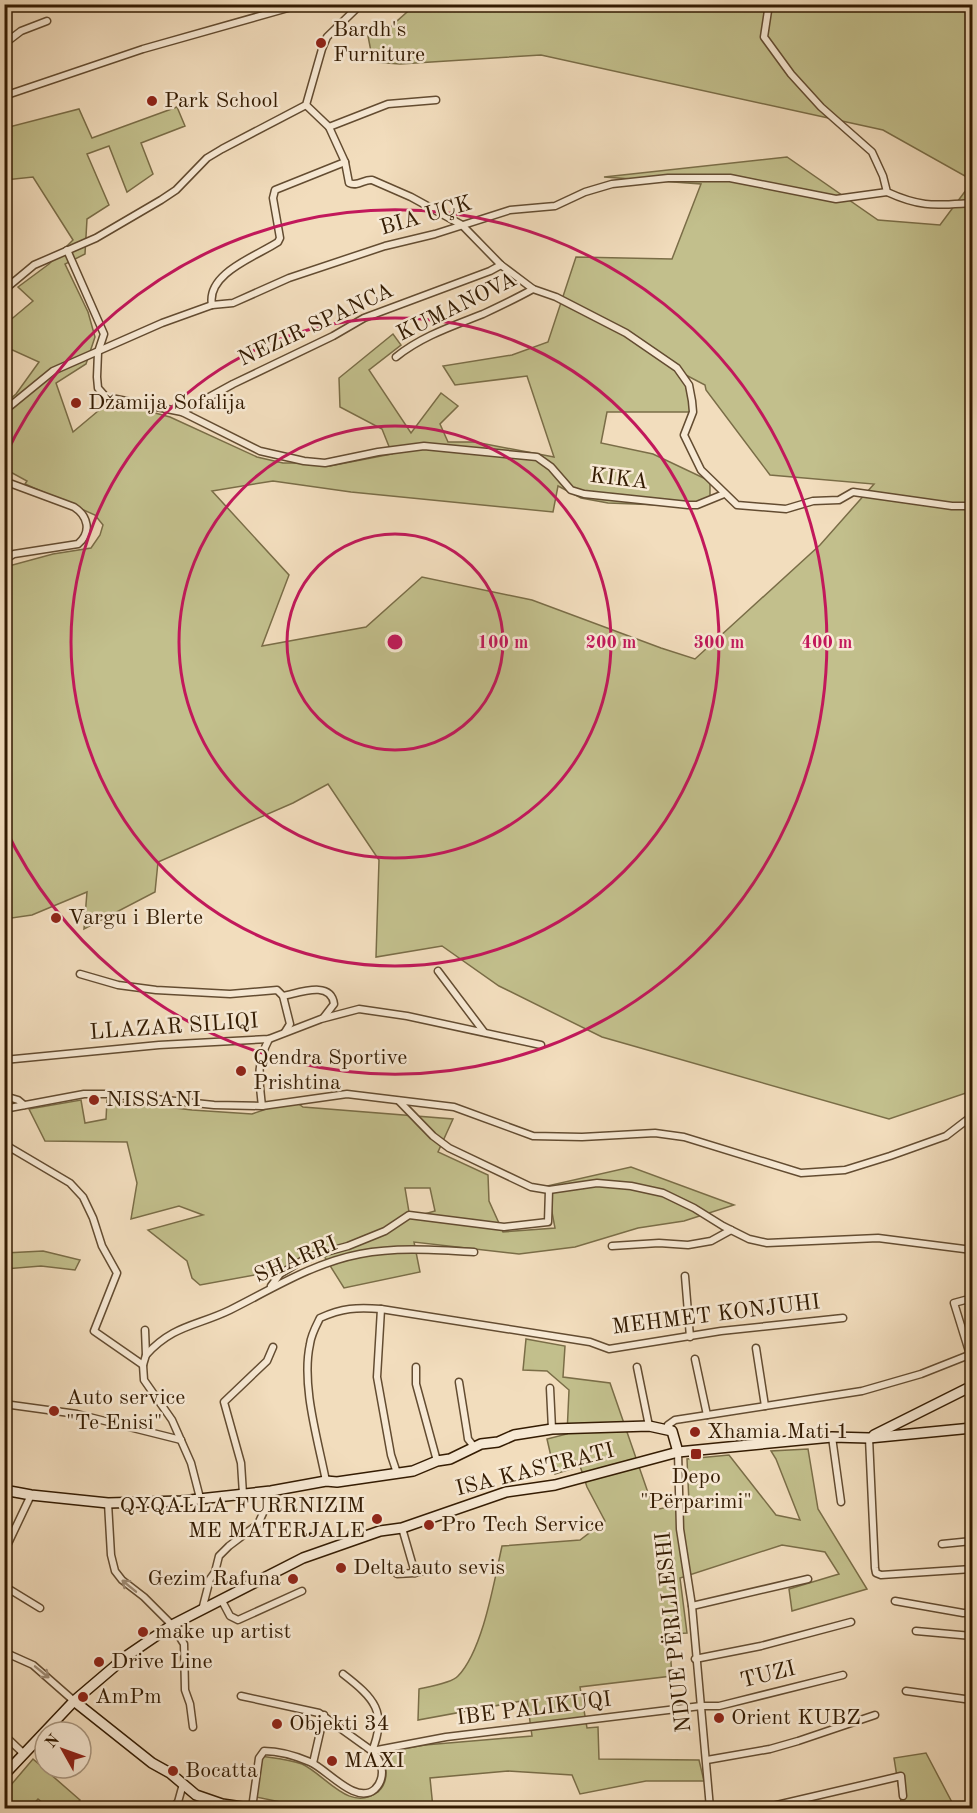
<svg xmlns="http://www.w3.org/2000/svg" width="977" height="1813" font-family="'Old Standard TT',serif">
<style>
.green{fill:#c2bf8c;stroke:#7a6d47;stroke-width:1.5;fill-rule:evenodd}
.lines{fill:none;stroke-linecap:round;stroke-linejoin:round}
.street-casing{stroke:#634c31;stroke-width:9}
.secondary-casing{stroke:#331b02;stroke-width:12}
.street{stroke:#f7e9d4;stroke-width:6}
.secondary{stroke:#f7e9d4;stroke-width:9}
.oneway{stroke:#9f8c76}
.ring{fill:none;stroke:#c2185b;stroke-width:3}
.poi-dot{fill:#8f2418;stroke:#f7e9d4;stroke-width:2}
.labels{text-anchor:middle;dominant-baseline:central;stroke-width:5;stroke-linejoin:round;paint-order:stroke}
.poi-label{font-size:22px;fill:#331b02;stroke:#f7e9d4;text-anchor:start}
.street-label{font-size:22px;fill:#331b02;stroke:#f7e9d4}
.centre{fill:#c2185b;stroke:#f7e9d4;stroke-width:3}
.ring-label{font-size:18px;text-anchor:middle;font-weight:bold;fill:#c2185b;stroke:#f7e9d4;stroke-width:5;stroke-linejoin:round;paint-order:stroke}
</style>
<rect width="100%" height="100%" fill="#f2ddbd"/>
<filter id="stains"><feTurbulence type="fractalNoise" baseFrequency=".00333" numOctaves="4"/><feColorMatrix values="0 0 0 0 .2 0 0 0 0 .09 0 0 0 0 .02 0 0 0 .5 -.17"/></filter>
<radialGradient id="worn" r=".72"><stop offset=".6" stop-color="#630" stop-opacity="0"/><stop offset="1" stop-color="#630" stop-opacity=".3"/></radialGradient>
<g class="green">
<path d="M415,5H972V180L883,130L541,55L400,64L373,62L368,36L389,28Z"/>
<path d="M177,107L185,126L141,143L153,174L127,192L109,146L87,154L109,205L87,219L85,254L65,264L88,312L95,337L86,364L56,383L73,432L110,401L170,417L257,457L283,463H325L330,466L392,454L382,429L340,407L339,378L393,334L401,345L369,370L411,433L441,393L458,406L440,424L448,442H475L554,457L527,376L455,385L443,366L512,355L548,342L576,257L672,259L701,184L604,177L787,157L878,220L940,225L972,182V1091L889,1119L602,1037L499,986L442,946L376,957L379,860L328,784L293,803L158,862L155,892L84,929L87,892L32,915L5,919V567L53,554L91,548L100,535L103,525L95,515L25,484L27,481L5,469V403L16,394L39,362L8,348V322L33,301L18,287L49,264L73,240L33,177L5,180V128L79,109L92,138ZM682,373L705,385L706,390L770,475L874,484L820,545L695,659L661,648L532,600L422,577L366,627L262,646L289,575L212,491L273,481L351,492L553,512L558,486L581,498L608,503L686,506L710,497V481L653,454L601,443L607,412H693Z"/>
<path d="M81,1100L85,1123L106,1119L107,1100L192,1110L252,1114L293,1100L303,1107L453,1119L438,1152L488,1175L489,1201L503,1232L555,1228L547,1186L631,1167L734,1205L684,1221L638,1228L575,1247L519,1254L414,1242L420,1272L344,1288L324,1256L298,1267L200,1285L192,1278L187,1261L148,1230L203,1215L179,1206L131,1219L137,1183L127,1142L45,1141L29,1109ZM405,1188H430L435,1211L410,1218Z"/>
<path d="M43,1251L80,1260L75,1270L41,1266L5,1269V1253Z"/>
<path d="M526,1339L565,1346L563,1377L610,1383L654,1510L689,1503L687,1459L729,1455L776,1515L800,1520L776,1459L771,1451L808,1449L818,1509L867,1589L792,1611L789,1589L839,1574L825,1552L782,1545L680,1578L687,1633L669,1634L672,1676L580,1687L587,1728L598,1727L599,1759L699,1760L704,1781H646L580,1794L572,1775L508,1771L430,1778L433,1808H309L256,1797L260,1756C274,1758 289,1759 302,1764C326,1775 349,1813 378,1792C390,1781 386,1766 382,1752L425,1745L532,1736L527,1700L418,1720L419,1689C428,1687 452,1683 458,1676C483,1650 494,1582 502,1546L580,1540L605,1521L587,1487L580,1466L555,1474L547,1439L567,1434L569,1390L547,1371L523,1370Z"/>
<path d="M926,1753L955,1808H902L894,1758Z"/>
<path d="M33,1759L80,1800L73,1808H49L38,1799L30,1808H11L12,1806L5,1801V1792Z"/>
</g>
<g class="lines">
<g class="street-casing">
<g id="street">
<path d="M769,4L764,37L791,74L821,107L872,152L883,176L887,192C922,208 936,205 972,203"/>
<path d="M4,7L8,4"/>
<path d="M4,44L21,31L47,21"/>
<path d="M4,96L143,49L302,4"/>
<path d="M306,105L329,127L345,162L349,183C358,187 364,179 372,180L411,197L462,225L501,265L533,289L556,297L626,333L677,368L689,385L692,401L693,412L684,435L701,470L737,505L786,509L813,501L839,500L853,492L952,506H972"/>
<path d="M329,127L388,104L436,100"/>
<path d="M67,250L104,334L98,352L97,377L98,388L106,397L182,412L260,451L304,461L325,463L378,452L424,446L537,457L551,467L571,490L584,494L688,505H697L724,494"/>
<path d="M4,290L34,265L96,238L161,200L176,190L207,158L222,149L306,105L322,49L327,37L361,4"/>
<path d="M212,305C206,273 257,256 278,242L280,238L273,198L275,190L345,162"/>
<path d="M396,357C422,336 453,326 483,314C500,306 517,298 533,289"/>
<path d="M4,411L53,371L162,323L212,305L233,303L289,278L385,246L435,234L510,210L555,206L585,192L612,184L668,178H730L836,199L887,192"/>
<path d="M182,412L233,384L333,336L364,318L490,271L501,265"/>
<path d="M4,481L74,507C88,516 92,532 78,544L14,554L4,560"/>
<path d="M438,971L484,1032"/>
<path d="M80,974L118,985L156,990L230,994L277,990L283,996L290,1024L285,1032"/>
<path d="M283,996C299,993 331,980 334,1004L324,1017"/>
<path d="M4,1060L159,1045L269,1039L321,1019L359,1009L407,1016L541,1045"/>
<path d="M4,1101L8,1097L18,1100L24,1105"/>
<path d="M399,1101L433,1136L449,1148L531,1187L549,1190L597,1183L631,1186L663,1193L694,1208L723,1226L749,1239L767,1243L878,1238L972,1250"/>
<path d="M262,1106C259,1079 256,1064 269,1039"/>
<path d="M4,1109L84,1094H107L214,1105L262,1106L347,1094L454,1107L533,1136L582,1137L655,1133L684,1137L801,1173L845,1170L890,1156L946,1136L972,1116"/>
<path d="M4,1144L70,1183L83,1197L93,1218L102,1246L117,1273L94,1331L143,1365"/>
<path d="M612,1246L659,1243L688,1245L711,1241L731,1230"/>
<path d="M685,1276L690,1337"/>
<path d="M271,1286L280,1274L308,1257L348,1246L385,1231L409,1215L504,1227L548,1222L549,1190"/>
<path d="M965,1300L954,1303L972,1361"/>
<path d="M381,1309L377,1377L391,1455L397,1473"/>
<path d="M145,1330L146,1355L143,1365L144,1380L172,1420L191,1463L200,1498"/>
<path d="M756,1348L765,1406"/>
<path d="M146,1355C173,1325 197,1326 230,1310C272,1289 313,1263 360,1254C397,1247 436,1250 474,1252"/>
<path d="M695,1359L707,1415"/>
<path d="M416,1367V1384L437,1461"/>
<path d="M637,1367L649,1426"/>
<path d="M459,1382L467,1432L468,1439L475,1448"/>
<path d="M550,1388L552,1429"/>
<path d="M4,1404L77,1414L181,1440"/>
<path d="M671,1430L668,1425L675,1420L862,1391L921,1374L969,1355"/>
<path d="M832,1437L841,1502"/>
<path d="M869,1438L875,1568L876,1573L881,1575L972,1569"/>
<path d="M678,1452L680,1529L692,1606L710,1808"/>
<path d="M326,1481C318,1440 301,1385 310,1344C311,1335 316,1326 320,1318C342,1308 357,1307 381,1309L590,1342L609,1349L721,1331L843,1318"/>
<path d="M243,1494L241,1463L224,1402L267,1361L273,1347"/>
<path d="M108,1503L111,1555L115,1571L122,1580L144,1597L172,1625L184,1644L185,1690L190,1704L193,1727"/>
<path d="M402,1528L415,1573L427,1570"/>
<path d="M942,1544L972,1541"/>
<path d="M4,1552L31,1495"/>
<path d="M397,1574L415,1573"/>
<path d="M4,1586L40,1608"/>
<path d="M221,1599L230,1616L238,1620L302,1591"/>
<path d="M895,1601L963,1613H972"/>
<path d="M692,1606L808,1579"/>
<path d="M202,1610L210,1579L215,1572L219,1556L229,1546L258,1524L264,1511L271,1491"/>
<path d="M916,1631L972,1636"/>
<path d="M4,1652L33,1665L74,1701"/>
<path d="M695,1659L761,1646L851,1622"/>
<path d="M343,1674C374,1698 388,1712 372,1751"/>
<path d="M906,1691L972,1700"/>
<path d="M241,1696L319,1713L372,1751C378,1757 382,1763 382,1772C382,1778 380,1784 375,1789C356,1806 327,1769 310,1762C296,1756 279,1751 264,1751L259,1758L252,1808"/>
<path d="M4,1735L24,1754"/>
<path d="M372,1751L446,1737L701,1706H719L843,1675"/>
<path d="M707,1760L770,1749L798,1741L875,1715"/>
<path d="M313,1763L324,1715"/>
<path d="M172,1808L178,1802L183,1784"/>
<path d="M647,1808H662"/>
<path d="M764,1808L901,1776L903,1796"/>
</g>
</g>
<g class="secondary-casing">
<g id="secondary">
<path d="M874,1435L972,1386"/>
<path d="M4,1490L31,1495L108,1503L181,1501L271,1491L326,1481L337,1482L413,1471L437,1461L450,1459L481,1444L498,1442L514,1435L552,1429L649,1426L672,1431L678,1452"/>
<path d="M74,1701L152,1763L170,1773L196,1795L222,1804L249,1808"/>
<path d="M4,1775L74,1701L128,1655L172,1625L303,1558L380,1531L402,1528L506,1492L555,1485L678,1452L832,1437L869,1438L972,1428"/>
</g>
</g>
<use href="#street" class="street"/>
<use href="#secondary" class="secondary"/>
</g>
<defs><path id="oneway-shaft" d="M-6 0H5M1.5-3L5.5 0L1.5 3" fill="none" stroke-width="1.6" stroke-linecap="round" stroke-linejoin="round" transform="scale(1.5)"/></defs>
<g class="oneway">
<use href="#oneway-shaft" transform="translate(129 1586) rotate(-141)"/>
<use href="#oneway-shaft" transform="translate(42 1672) rotate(39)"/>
</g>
<g class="ring">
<circle cx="395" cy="642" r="108"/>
<circle cx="395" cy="642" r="216"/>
<circle cx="395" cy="642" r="324"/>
<path d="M5 456A432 432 0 1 1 5 828"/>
</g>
<g class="poi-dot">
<circle cx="321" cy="43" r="6"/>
<circle cx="152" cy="101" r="6"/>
<circle cx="76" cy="403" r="6"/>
<circle cx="56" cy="918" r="6"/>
<circle cx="241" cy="1071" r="6"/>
<circle cx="94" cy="1100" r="6"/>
<circle cx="54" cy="1411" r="6"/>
<circle cx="695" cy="1432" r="6"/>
<rect x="690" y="1448" width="12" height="12" rx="3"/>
<circle cx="377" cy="1519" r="6"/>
<circle cx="429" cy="1525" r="6"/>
<circle cx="341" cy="1568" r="6"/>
<circle cx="293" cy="1579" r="6"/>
<circle cx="143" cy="1632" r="6"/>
<circle cx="99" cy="1662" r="6"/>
<circle cx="83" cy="1697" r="6"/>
<circle cx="719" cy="1718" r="6"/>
<circle cx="277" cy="1724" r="6"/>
<circle cx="332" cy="1761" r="6"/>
<circle cx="173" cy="1771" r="6"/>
</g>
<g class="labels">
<g class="poi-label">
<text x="333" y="30">Bardh's<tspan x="333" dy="25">Furniture</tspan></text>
<text x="164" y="101">Park School</text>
<text x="88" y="403">Džamija Sofalija</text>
<text x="68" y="918">Vargu i Blerte</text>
<text x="253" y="1058">Qendra Sportive<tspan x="253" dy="25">Prishtina</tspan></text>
<text x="106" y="1100">NISSANI</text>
<text x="66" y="1398">Auto service<tspan x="66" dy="25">"Te Enisi"</tspan></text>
<text x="707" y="1432">Xhamia Mati 1</text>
<text x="696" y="1477" text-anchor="middle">Depo<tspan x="696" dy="25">"Përparimi"</tspan></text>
<text x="365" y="1506" text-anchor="end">QYQALLA FURRNIZIM<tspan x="365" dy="25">ME MATERJALE</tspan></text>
<text x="441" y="1525">Pro Tech Service</text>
<text x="353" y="1568">Delta auto sevis</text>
<text x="281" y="1579" text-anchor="end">Gezim Rafuna</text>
<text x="155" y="1632">make up artist</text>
<text x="111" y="1662">Drive Line</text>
<text x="95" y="1697">AmPm</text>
<text x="731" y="1718">Orient KUBZ</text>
<text x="289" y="1724">Objekti 34</text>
<text x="344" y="1761">MAXI</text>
<text x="185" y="1771">Bocatta</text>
</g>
<g class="street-label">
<text transform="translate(426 216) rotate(-16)">BIA UÇK</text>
<text transform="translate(457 307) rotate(-26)">KUMANOVA</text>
<text transform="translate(316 325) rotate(-25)">NEZIR SPANCA</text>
<text transform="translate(619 479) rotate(7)">KIKA</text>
<text transform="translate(174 1027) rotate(-4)">LLAZAR SILIQI</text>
<text transform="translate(296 1260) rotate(-23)">SHARRI</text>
<text transform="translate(716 1315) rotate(-7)">MEHMET KONJUHI</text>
<text transform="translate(535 1470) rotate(-14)">ISA KASTRATI</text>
<text transform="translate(674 1632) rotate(-96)">NDUE PËRLLESHI</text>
<text transform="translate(768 1675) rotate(-14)">TUZI</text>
<text transform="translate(534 1709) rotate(-7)">IBE PALIKUQI</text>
</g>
</g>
<circle cx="395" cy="642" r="9" class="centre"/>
<g class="ring-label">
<text x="503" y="648">100 m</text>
<text x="611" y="648">200 m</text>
<text x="719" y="648">300 m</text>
<text x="827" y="648">400 m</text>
</g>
<rect width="977" height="1813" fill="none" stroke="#f2ddbd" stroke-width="24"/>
<rect x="6" y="6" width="965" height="1801" fill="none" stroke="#331b02" stroke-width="3"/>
<rect x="12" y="12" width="953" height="1789" fill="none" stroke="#331b02" stroke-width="1.5"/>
<g transform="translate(63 1750) rotate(310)"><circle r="28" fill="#f7e9d4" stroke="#a99780" stroke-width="1.5"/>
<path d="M0-4.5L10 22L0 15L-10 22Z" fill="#8f2418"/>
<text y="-9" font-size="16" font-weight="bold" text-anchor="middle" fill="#331b02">N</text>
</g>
<rect width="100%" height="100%" filter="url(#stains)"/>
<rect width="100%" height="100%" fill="url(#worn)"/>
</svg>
